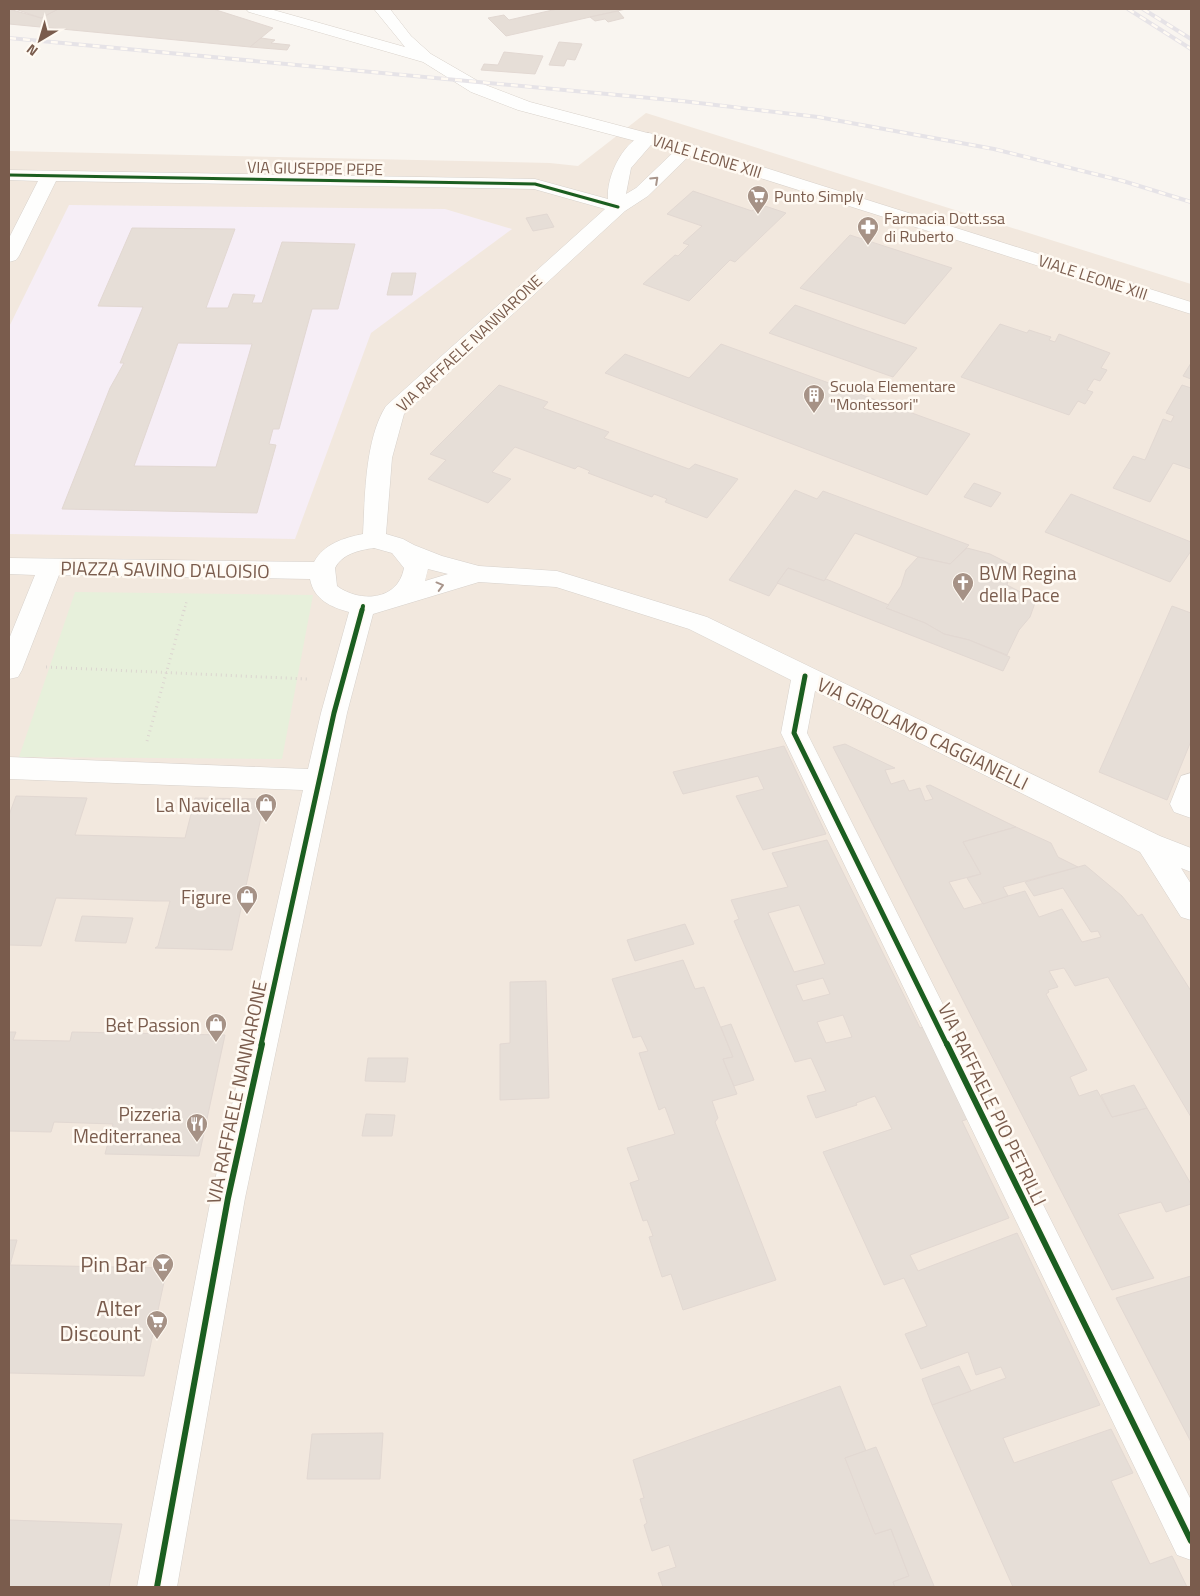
<svg xmlns="http://www.w3.org/2000/svg" width="1200" height="1596" font-family="'Titillium Web',sans-serif">
<style>
.residential{fill:#f2e8de}
.education{fill:#f6eef6}
.green{fill:#e7f0db}
.building{fill:#e6ded7;stroke:#e2d8d2;fill-rule:evenodd}
.lines{fill:none;stroke-linecap:round;stroke-linejoin:round}
.street-casing{stroke:#d7d1cb;stroke-width:1}
.secondary-casing{stroke:#d9d2cb;stroke-width:1}
.path-far1{stroke:#dcd5d0;stroke-width:2.5;stroke-dasharray:1 3;stroke-linecap:butt}
.path{stroke:#dcd5d0;stroke-width:3;stroke-dasharray:1 4;stroke-linecap:butt}
.street{fill:#fefefd;fill-rule:evenodd}
.secondary{fill:#fefefd;fill-rule:evenodd}
.rail-casing{stroke:#e6e3e7;stroke-width:4}
.rail{stroke:#fffaf3;stroke-width:2.5;stroke-dasharray:7;stroke-linecap:butt}
.cycleway-far3-casing{stroke:#fffaf3;stroke-width:5}
.cycleway-far2-casing{stroke:#fffaf3;stroke-width:6}
.cycleway-far1-casing{stroke:#fffaf3;stroke-width:8}
.cycleway-casing{stroke:#fffaf3;stroke-width:9}
.cycleway-far3{stroke:#1b5e20;stroke-width:3}
.cycleway-far2{stroke:#1b5e20;stroke-width:4}
.cycleway-far1{stroke:#1b5e20;stroke-width:5}
.cycleway{stroke:#1b5e20;stroke-width:6}
.oneway{stroke:#a8958b}
.labels{text-anchor:middle;dominant-baseline:central;stroke-width:5;stroke-linejoin:round;paint-order:stroke}
.far-street-label{font-size:16px;fill:#7a5c4d;stroke:#fffaf3}
.far-poi-label{font-size:16px;fill:#7a5c4d;stroke:#fffaf3;text-anchor:start}
.street-label{font-size:19px;fill:#7a5c4d;stroke:#fffaf3}
.poi-label{font-size:19px;fill:#7a5c4d;stroke:#fffaf3;text-anchor:end}
.near-poi-label{font-size:22px;fill:#7a5c4d;stroke:#fffaf3;text-anchor:end}
</style>
<rect width="100%" height="100%" fill="#f9f5f0"/>
<path class="residential" d="M646,113L1191,284V1587H9V151L550,163L578,166Z"/>
<path class="education" d="M69,205L445,209L512,229L371,333L295,539L9,534V327Z"/>
<path class="green" d="M75,592L313,595L282,759L19,757Z"/>
<g class="building">
<path d="M9,9L41,18L58,9H213L273,28L250,47L9,24Z"/>
<path d="M15,9H58L41,18Z"/>
<path d="M557,9H626L506,36L488,18L504,15L509,20Z"/>
<path d="M618,11L624,18L608,22L605,19L595,21L590,17Z"/>
<path d="M261,38L275,40L271,43L290,45L287,50L250,47Z"/>
<path d="M559,42L582,44L575,60L567,59L564,66L549,65Z"/>
<path d="M504,52L543,56L535,74L481,70L484,64L498,65Z"/>
<path d="M693,191L752,211L759,204L786,213L735,262L730,260L689,301L643,284L675,255L678,256L689,245L683,243L702,226L667,214Z"/>
<path d="M547,214L554,227L533,231L526,218Z"/>
<path d="M132,228L235,229L206,308H228L233,294L255,295L252,303H262L282,242L355,244L338,309H312L279,429H273L269,444L276,445L257,513L62,509L110,388L124,363H120L143,307L98,306ZM178,343L252,344L216,467L134,466Z"/>
<path d="M850,235L952,268L905,324L800,288Z"/>
<path d="M392,273H416L412,295H387Z"/>
<path d="M795,305L859,328L917,348L893,377L769,333Z"/>
<path d="M1000,324L1027,333L1029,330L1051,337L1049,340L1055,342L1059,334L1110,353L1101,368L1107,370L1100,381L1094,379L1087,390L1093,392L1085,404L1078,401L1069,415L961,377Z"/>
<path d="M721,344L970,434L927,495L605,373L625,354L689,378Z"/>
<path d="M1191,363V379L1183,376Z"/>
<path d="M499,385L548,402L543,408L609,432L604,438L689,469L695,464L738,479L707,518L665,502L667,499L654,494L652,497L588,473L590,471L578,466L575,469L515,447L492,472L511,479L488,503L428,479L446,460L430,454Z"/>
<path d="M1182,385L1191,388V469L1173,463L1150,502L1113,488L1133,456L1145,460L1163,419L1171,422L1174,416L1166,413Z"/>
<path d="M974,483L1001,493L991,507L964,497Z"/>
<path d="M795,490L817,499L823,491L969,545L950,564L918,557L855,533L824,581L788,568L769,596L729,580Z"/>
<path d="M1071,494L1191,542V551L1170,582L1045,532Z"/>
<path d="M967,548L990,554L1012,565L1007,585L1036,600L1030,617L1019,630L1007,655L969,640L944,634L925,623L886,608L901,586L906,570L918,557L950,564Z"/>
<path d="M788,568L824,581L826,579L889,605L886,608L925,623L944,634L969,640L1010,657L1003,671L777,583Z"/>
<path d="M1172,606L1191,613V741L1167,800L1099,772Z"/>
<path d="M845,744L895,768L885,770L891,784L904,780L909,791L920,788L925,801L933,799L926,786L930,785L1016,827L963,842L981,874L949,882L964,909L1025,891L1039,917L1062,909L1082,942L1101,937L1098,931L1091,932L1063,888L1034,896L1025,882L1085,865L1122,896L1138,916L1142,914L1191,991V1117L1108,977L1075,986L1064,968L1049,971L1058,987L1048,990L1049,992L1046,994L1087,1070L1070,1077L1079,1096L1097,1090L1112,1117L1147,1108L1191,1184V1204L1166,1212L1161,1202L1118,1214L1154,1278L1112,1290L833,747Z"/>
<path d="M784,746L826,834L763,850L736,796L764,789L758,776L683,794L673,772Z"/>
<path d="M16,796L87,798L75,835L185,838L195,798L265,799L232,950L155,948L158,946L170,901H156L56,898L41,946L9,945V815Z"/>
<path d="M1016,827L1051,843L1058,857L1078,867L1003,887L1008,896L983,904L967,878L981,874L963,842Z"/>
<path d="M827,840L920,1028L923,1027L968,1119L962,1121L1009,1218L910,1255L918,1271L1017,1233L1100,1405L1003,1438L1014,1463L1111,1429L1133,1473L1111,1481L1150,1564L1172,1556L1187,1587H1013L932,1405L1006,1378L1001,1367L976,1375L968,1352L921,1369L905,1334L927,1326L904,1278L884,1285L823,1152L892,1129L875,1096L856,1103L857,1105L816,1118L807,1096L826,1091L811,1058L795,1062L734,921L739,919L731,900L788,887L772,853ZM799,905L825,964L794,972L768,913ZM823,978L830,994L803,1001L796,985ZM843,1015L852,1037L826,1043L817,1022Z"/>
<path d="M82,916L133,918L126,943L75,941Z"/>
<path d="M685,924L694,944L635,961L627,940Z"/>
<path d="M683,960L695,989L704,987L733,1057L723,1059L737,1094L712,1101L718,1118L715,1122L776,1280L683,1310L671,1274L662,1277L649,1237L653,1236L647,1220L643,1221L630,1183L639,1180L627,1148L675,1134L665,1107L659,1110L639,1053L648,1051L641,1036L633,1038L612,979Z"/>
<path d="M546,981L549,1098L500,1100V1044L510,1043V982Z"/>
<path d="M731,1024L754,1080L734,1086L723,1059L733,1057L721,1027Z"/>
<path d="M9,1032H16L13,1040L70,1041L72,1032L225,1035L199,1156L105,1154L113,1124L54,1122L51,1132L9,1131Z"/>
<path d="M368,1058H408L405,1082L365,1081Z"/>
<path d="M1134,1085L1147,1108L1112,1117L1101,1095Z"/>
<path d="M366,1114L395,1115L392,1136H362Z"/>
<path d="M9,1240H17L10,1265L167,1268L144,1376L9,1373Z"/>
<path d="M1191,1276V1442L1116,1298Z"/>
<path d="M959,1366L971,1391L932,1405L922,1379Z"/>
<path d="M840,1386L866,1451L845,1458L875,1534L891,1529L909,1576L893,1582L895,1587H663L658,1573L676,1567L669,1545L652,1551L644,1525L647,1523L640,1499L644,1498L633,1460Z"/>
<path d="M383,1433L380,1479H307L312,1434Z"/>
<path d="M876,1447L934,1586L930,1587H895L893,1582L909,1576L891,1529L875,1534L845,1458Z"/>
<path d="M9,1520L122,1524L109,1587H9Z"/>
</g>
<g class="lines">
<g class="street-casing">
<g id="street">
<path d="M648,133L654,134L657,138L631,168L626,194L636,188L681,145H693L696,149L648,196L625,211L404,414L392,458L386,534L403,539L414,545L442,556L479,566L557,571L707,617L1160,836L1191,848V872L1181,868L1191,884V920L1181,917L1140,852L815,691L807,733L1191,1500V1560L1177,1555L781,733L791,680L689,629L556,587L479,582L373,614L347,713L245,1198L177,1587H137L211,1198L303,790L9,779V757L308,769L321,713L349,612C331,607 314,600 310,579L59,575L22,670L18,677L9,679V639L35,575L9,574V558L314,562C324,544 343,538 363,534C365,496 365,439 386,406L605,209L534,189L56,181L19,256L16,260L9,262V238L38,181L9,180V170L535,179L608,199C606,176 624,139 648,133ZM374,548L392,553L404,568C398,601 360,603 337,586L335,568C342,554 359,550 374,548ZM428,569L448,574L425,581Z"/>
<path d="M1191,773V818L1174,812L1170,804L1181,776Z"/>
</g>
</g>
<g class="secondary-casing">
<path id="secondary" d="M246,9H270L405,47L374,9H390L411,36L431,54L483,84L530,102L693,145L1191,302V314L681,153L518,110L471,92L423,62L249,12Z"/>
</g>
<path class="path-far1" d="M184,611L187,600"/>
<g class="path">
<path d="M46,667L307,679"/>
<path d="M147,741L184,610"/>
</g>
<use href="#street" class="street"/>
<use href="#secondary" class="secondary"/>
<g class="rail-casing">
<g id="rail">
<path d="M1128,9L1191,49"/>
<path d="M1143,9L1191,39"/>
<path d="M9,38L682,101L818,117L994,149L1123,181L1191,202"/>
</g>
</g>
<use href="#rail" class="rail"/>
<g class="cycleway-far3-casing">
<path id="cycleway-far3" d="M9,175L535,184L618,207"/>
</g>
<g class="cycleway-far2-casing">
<path id="cycleway-far2" d="M362,611L363,606"/>
</g>
<g class="cycleway-far1-casing">
<g id="cycleway-far1">
<path d="M805,676L794,733L947,1045"/>
<path d="M261,1045L334,713L362,610"/>
</g>
</g>
<g class="cycleway-casing">
<g id="cycleway">
<path d="M947,1044L1191,1541"/>
<path d="M157,1587L228,1198L262,1044"/>
</g>
</g>
<use href="#cycleway-far3" class="cycleway-far3"/>
<use href="#cycleway-far2" class="cycleway-far2"/>
<use href="#cycleway-far1" class="cycleway-far1"/>
<use href="#cycleway" class="cycleway"/>
</g>
<defs><path id="oneway-chevron" d="M-2-3.5L2.5 0L-2 3.5" fill="none" stroke-width="1.6" stroke-linecap="round" stroke-linejoin="round" transform="scale(1.25)"/></defs>
<g class="oneway">
<use href="#oneway-chevron" transform="translate(655 180) rotate(-43)"/>
<use href="#oneway-chevron" transform="translate(440 586) rotate(-15)"/>
</g>
<defs>
<g id="supermarket-pin" transform="scale(1.125)"><path d="M0 17L-7.5 6A9.5 9.5 0 1 1 7.5 6Z" fill="#a69286" stroke="#fffaf3"/><path d="M-6-5.5h2.5l.6 2H6L4.5 2H-2.5L-4.4-4H-6ZM-1.5 3.2a1.3 1.3 0 1 0 .1 0ZM3 3.2a1.3 1.3 0 1 0 .1 0Z" fill="#fff"/></g>
<g id="pharmacy-pin" transform="scale(1.125)"><path d="M0 17L-7.5 6A9.5 9.5 0 1 1 7.5 6Z" fill="#a69286" stroke="#fffaf3"/><path d="M-2-6h4v4h4v4h-4v4h-4v-4h-4v-4h4Z" fill="#fff"/></g>
<g id="building-pin" transform="scale(1.125)"><path d="M0 17L-7.5 6A9.5 9.5 0 1 1 7.5 6Z" fill="#a69286" stroke="#fffaf3"/><path d="M-4-6H4V6H1V3H-1V6H-4ZM-2.5-4.3h1.7v1.8h-1.7ZM.8-4.3h1.7v1.8H.8ZM-2.5-1h1.7V.8h-1.7ZM.8-1h1.7V.8H.8Z" fill="#fff"/></g>
<g id="church-pin" transform="scale(1.125)"><path d="M0 17L-7.5 6A9.5 9.5 0 1 1 7.5 6Z" fill="#a69286" stroke="#fffaf3"/><path d="M-1.2-6h2.4v3.5h3.3v2.4h-3.3V6h-2.4V-.1h-3.3v-2.4h3.3Z" fill="#fff"/></g>
<g id="shop-pin" transform="scale(1.125)"><path d="M0 17L-7.5 6A9.5 9.5 0 1 1 7.5 6Z" fill="#a69286" stroke="#fffaf3"/><path d="M-5-2.5h2.3a2.7 3.5 0 0 1 5.4 0H5L5.5 6h-11ZM-1.5-2.5h3a1.5 2.3 0 0 0-3 0Z" fill="#fff"/></g>
<g id="restaurant-pin" transform="scale(1.125)"><path d="M0 17L-7.5 6A9.5 9.5 0 1 1 7.5 6Z" fill="#a69286" stroke="#fffaf3"/><path d="M-5-6h1v4h1v-4h1v4h1v-4h1v5L-1.5 .5V6h-2V.5L-5-1ZM5-6V6H3V1.5H1.5Q1.5-4 5-6Z" fill="#fff"/></g>
<g id="bar-pin" transform="scale(1.125)"><path d="M0 17L-7.5 6A9.5 9.5 0 1 1 7.5 6Z" fill="#a69286" stroke="#fffaf3"/><path d="M-6-5H6L.8 .8V4.5H3.5V6h-7V4.5H-.8V.8Z" fill="#fff"/></g>
</defs>
<g fill-rule="evenodd">
<use href="#supermarket-pin" x="758" y="196"/>
<use href="#pharmacy-pin" x="868" y="227"/>
<use href="#building-pin" x="814" y="395"/>
<use href="#church-pin" x="963" y="583"/>
<use href="#shop-pin" x="266" y="804"/>
<use href="#shop-pin" x="247" y="896"/>
<use href="#shop-pin" x="216" y="1024"/>
<use href="#restaurant-pin" x="197" y="1124"/>
<use href="#bar-pin" x="163" y="1264"/>
<use href="#supermarket-pin" x="157" y="1321"/>
</g>
<g class="labels">
<g class="far-street-label">
<text transform="translate(707 156) rotate(17)">VIALE LEONE XIII</text>
<text transform="translate(315 168) rotate(1)">VIA GIUSEPPE PEPE</text>
<text transform="translate(1093 277) rotate(18)">VIALE LEONE XIII</text>
<text transform="translate(469 343) rotate(-43)">VIA RAFFAELE NANNARONE</text>
</g>
<g class="far-poi-label">
<text x="774" y="196">Punto Simply</text>
<text x="884" y="218">Farmacia Dott.ssa<tspan x="884" dy="18">di Ruberto</tspan></text>
<text x="830" y="386">Scuola Elementare<tspan x="830" dy="18">"Montessori"</tspan></text>
</g>
<g class="street-label">
<text transform="translate(165 569) rotate(1)">PIAZZA SAVINO D'ALOISIO</text>
<text transform="translate(923 733) rotate(26)">VIA GIROLAMO CAGGIANELLI</text>
<text transform="translate(236 1092) rotate(-78)">VIA RAFFAELE NANNARONE</text>
<text transform="translate(993 1104) rotate(64)">VIA RAFFAELE PIO PETRILLI</text>
</g>
<g class="poi-label">
<text x="979" y="572" text-anchor="start">BVM Regina<tspan x="979" dy="22">della Pace</tspan></text>
<text x="250" y="804">La Navicella</text>
<text x="231" y="896">Figure</text>
<text x="200" y="1024">Bet Passion</text>
<text x="181" y="1113">Pizzeria<tspan x="181" dy="22">Mediterranea</tspan></text>
</g>
<g class="near-poi-label">
<text x="147" y="1264">Pin Bar</text>
<text x="141" y="1308">Alter<tspan x="141" dy="25">Discount</tspan></text>
</g>
</g>
<rect width="1200" height="1596" fill="none" stroke="#7a5c4d" stroke-width="20"/>
<g transform="translate(40 40) rotate(218)" stroke="#fffaf3" stroke-width="4" paint-order="stroke">
<path d="M0-4L9 19L0 12L-9 19Z" fill="#7a5c4d"/>
<text y="-8" font-size="14" font-weight="bold" text-anchor="middle" fill="#7a5c4d">N</text>
</g>
</svg>
